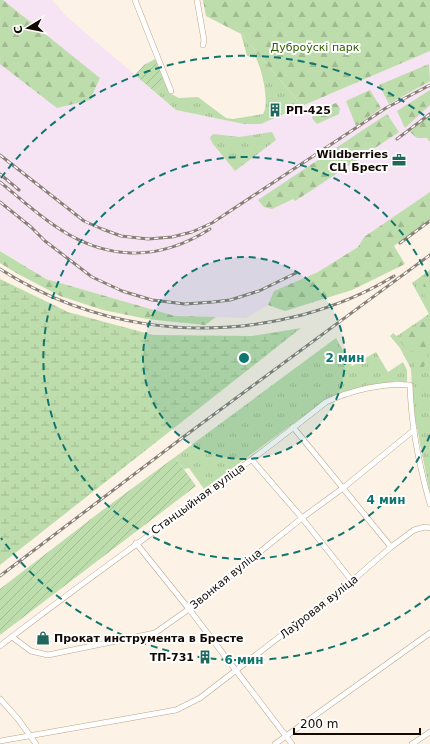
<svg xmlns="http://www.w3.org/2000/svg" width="430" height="744" font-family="'DejaVu Sans',sans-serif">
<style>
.industrial{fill:#f6e3f3}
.grass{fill:url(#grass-tufts)}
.forest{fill:url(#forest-firs)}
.wetland{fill:url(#wetland-marsh)}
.garden{fill:url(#garden-furrows)}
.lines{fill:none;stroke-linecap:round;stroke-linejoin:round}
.minor-casing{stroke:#bea388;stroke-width:6}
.minor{stroke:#fff;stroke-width:5}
.rail-casing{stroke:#897f75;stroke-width:3}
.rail{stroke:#fff;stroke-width:1.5;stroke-dasharray:4.5;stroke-linecap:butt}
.ring{fill:none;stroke:#0f766e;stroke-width:2;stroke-dasharray:7 5}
.labels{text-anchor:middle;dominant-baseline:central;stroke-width:4;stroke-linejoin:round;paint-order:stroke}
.park-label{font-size:11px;fill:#326000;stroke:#fff}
.poi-label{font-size:11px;font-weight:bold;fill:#120902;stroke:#fff;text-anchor:start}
.street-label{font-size:11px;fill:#120902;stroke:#fff}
.centre{fill:#0f766e;stroke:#fff;stroke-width:2}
.ring-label{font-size:12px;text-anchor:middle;font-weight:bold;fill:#0f766e;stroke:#fff;stroke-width:4;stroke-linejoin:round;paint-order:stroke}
</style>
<defs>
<pattern id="grass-tufts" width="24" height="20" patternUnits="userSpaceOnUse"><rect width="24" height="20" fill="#beddac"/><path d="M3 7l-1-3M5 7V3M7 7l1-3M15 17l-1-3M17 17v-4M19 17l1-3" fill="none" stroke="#a2bc92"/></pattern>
<pattern id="forest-firs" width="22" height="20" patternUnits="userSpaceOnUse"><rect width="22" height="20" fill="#beddac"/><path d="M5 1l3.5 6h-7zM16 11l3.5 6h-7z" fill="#a2bc92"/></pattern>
<pattern id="wetland-marsh" width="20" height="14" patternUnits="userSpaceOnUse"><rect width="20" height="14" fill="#beddac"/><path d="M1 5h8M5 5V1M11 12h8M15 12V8" fill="none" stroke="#a2bc92"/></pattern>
<pattern id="garden-furrows" width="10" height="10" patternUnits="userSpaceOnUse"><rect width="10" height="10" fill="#beddac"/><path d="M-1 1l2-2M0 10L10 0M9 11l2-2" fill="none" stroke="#a2bc92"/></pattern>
</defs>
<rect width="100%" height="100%" fill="#fdf2e6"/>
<path class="industrial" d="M0,0H52L66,16L176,110L244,124H261L430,51V114L411,132L417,138H427L430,142V192L364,237L358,247L318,272L274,291L268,305L246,318L175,316L46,279L0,250Z"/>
<g class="grass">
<path d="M241,34L302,106L261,124H244L176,110L155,92L165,83L171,94L179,98L198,97L226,118L233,119L263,114C270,103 262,70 256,58L247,56Z"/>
<path d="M272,132L276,140L235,171L213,144L210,138L213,134L239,137Z"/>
<path d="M430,270V494L413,408L411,369L400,348L390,336L393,333L397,336L429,314L412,283Z"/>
<path d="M336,338L352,366L376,352L388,372L403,362L407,370V382L396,381L328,398L204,489L189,468L184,469L175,457Z"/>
</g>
<g class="forest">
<path d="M0,0H3L100,78L90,100L57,108L0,64Z"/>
<path d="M203,0H430V51L302,106L241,34L206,16Z"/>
<path d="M429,64L430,81L389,104L379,85Z"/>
<path d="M370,90L381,108L356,126L346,101Z"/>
<path d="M430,90V105L405,128L397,111Z"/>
<path d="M336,103L340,108L339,114L317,124L312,118L315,111Z"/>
<path d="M387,114L399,132L309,192L295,201L293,199L272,209L264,207L258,200Z"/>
<path d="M430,114V142L427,138H417L410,132Z"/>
<path d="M430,192V220L394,246L405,264L352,290L285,311L268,305L274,291L318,272L358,247L364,237Z"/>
<path d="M0,251L46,279L175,316L216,317L205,325L147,319L103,310L60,296L18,274L0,263Z"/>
<path d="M430,273V307H429C424,296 419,283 430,273Z"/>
<path d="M430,317C430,333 430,370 416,376L413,372L416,355L413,352H408L400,341L402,335Z"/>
</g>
<path class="wetland" d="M0,279L68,312L153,335L252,336L301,328L0,565Z"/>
<g class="garden">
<path d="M155,59L165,83L155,92L135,75L144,65Z"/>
<path d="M175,457L196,486L0,635V589L104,509Z"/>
</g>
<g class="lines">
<g class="minor-casing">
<g id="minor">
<path d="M135,0L171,91"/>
<path d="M197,0L204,40L203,45"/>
<path d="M293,427L391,547"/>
<path d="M252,460L302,518L352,581"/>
<path d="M136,543L189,609L292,744"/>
<path d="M12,637L31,651L48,655L155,633L189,609L302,518L343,488L414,430"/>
<path d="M0,646C107,563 220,487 326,402C349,391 384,382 410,385C411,425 419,465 430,504"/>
<path d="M0,699L18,719L36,744"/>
<path d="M0,741L176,710L200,698L352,581L391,547L414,530L425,527L430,528"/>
<path d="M275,744L430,633"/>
<path d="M412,744L430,732"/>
</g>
</g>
<use href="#minor" class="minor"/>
<g class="rail-casing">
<g id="rail">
<path d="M397,139L430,114"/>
<path d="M0,155L84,221L102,229L121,236L148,239L172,237L192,232L212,223L386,108L430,85"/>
<path d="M0,174L19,190"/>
<path d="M0,182C16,195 31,209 48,221C100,260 155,264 210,229"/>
<path d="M0,202L31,227L45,241L92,277L122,291L152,300L185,304L213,302L230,300L259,291L296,273"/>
<path d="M400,243L430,221"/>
<path d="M0,269C91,327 198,342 302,315C335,306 365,294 394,276"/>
<path d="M0,576L182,438L430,255"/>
</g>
</g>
<use href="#rail" class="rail"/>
</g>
<circle cx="244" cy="358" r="101" fill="#0f766e" fill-opacity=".12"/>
<g class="ring">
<circle cx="244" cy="358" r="101"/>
<path d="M430 435A201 201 0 1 1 430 281"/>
<path d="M430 596A302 302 0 0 1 1 538M1 178A302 302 0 0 1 430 120"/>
</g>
<defs>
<g id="building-bare" transform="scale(1.08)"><path d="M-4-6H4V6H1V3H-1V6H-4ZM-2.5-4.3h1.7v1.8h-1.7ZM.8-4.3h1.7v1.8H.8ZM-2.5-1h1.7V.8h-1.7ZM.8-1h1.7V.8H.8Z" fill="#20675b" stroke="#fff" stroke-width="2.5" paint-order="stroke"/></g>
<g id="office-bare" transform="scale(1.08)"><path d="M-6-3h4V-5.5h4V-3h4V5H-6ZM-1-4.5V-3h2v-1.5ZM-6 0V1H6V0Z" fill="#20675b" stroke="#fff" stroke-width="2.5" paint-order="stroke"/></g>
<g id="shop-bare" transform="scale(1.08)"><path d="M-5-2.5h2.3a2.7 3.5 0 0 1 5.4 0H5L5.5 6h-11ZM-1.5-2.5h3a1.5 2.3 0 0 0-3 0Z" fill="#20675b" stroke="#fff" stroke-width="2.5" paint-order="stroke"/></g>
</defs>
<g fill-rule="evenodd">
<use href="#building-bare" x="275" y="110"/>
<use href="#office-bare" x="399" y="160"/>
<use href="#shop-bare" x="43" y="638"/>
<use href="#building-bare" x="205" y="657"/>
</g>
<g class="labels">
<g class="park-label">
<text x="315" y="47">Дуброўскі парк</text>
</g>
<g class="poi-label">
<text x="286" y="110">РП-425</text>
<text x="388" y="154" text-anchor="end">Wildberries<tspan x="388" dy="13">СЦ Брест</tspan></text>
<text x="54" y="638">Прокат инструмента в Бресте</text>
<text x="194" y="657" text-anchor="end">ТП-731</text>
</g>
<g class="street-label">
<text transform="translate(198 499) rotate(-36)">Станцыйная вуліца</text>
<text transform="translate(226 579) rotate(-39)">Звонкая вуліца</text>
<text transform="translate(319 607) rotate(-38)">Лаўровая вуліца</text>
</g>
</g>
<circle cx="244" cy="358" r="6" class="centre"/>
<g class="ring-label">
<text x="345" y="362">2 мин</text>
<text x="386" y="504">4 мин</text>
<text x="244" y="664">6 мин</text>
</g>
<g transform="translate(28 28) rotate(260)" stroke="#ffffff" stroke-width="3" paint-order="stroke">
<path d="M0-3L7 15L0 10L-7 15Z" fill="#120902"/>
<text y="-6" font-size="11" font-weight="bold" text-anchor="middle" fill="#120902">С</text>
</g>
<path d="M294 728v6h126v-6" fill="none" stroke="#120902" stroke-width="2"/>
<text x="300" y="728" font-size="12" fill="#120902" stroke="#ffffff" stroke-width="3" paint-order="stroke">200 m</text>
</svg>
